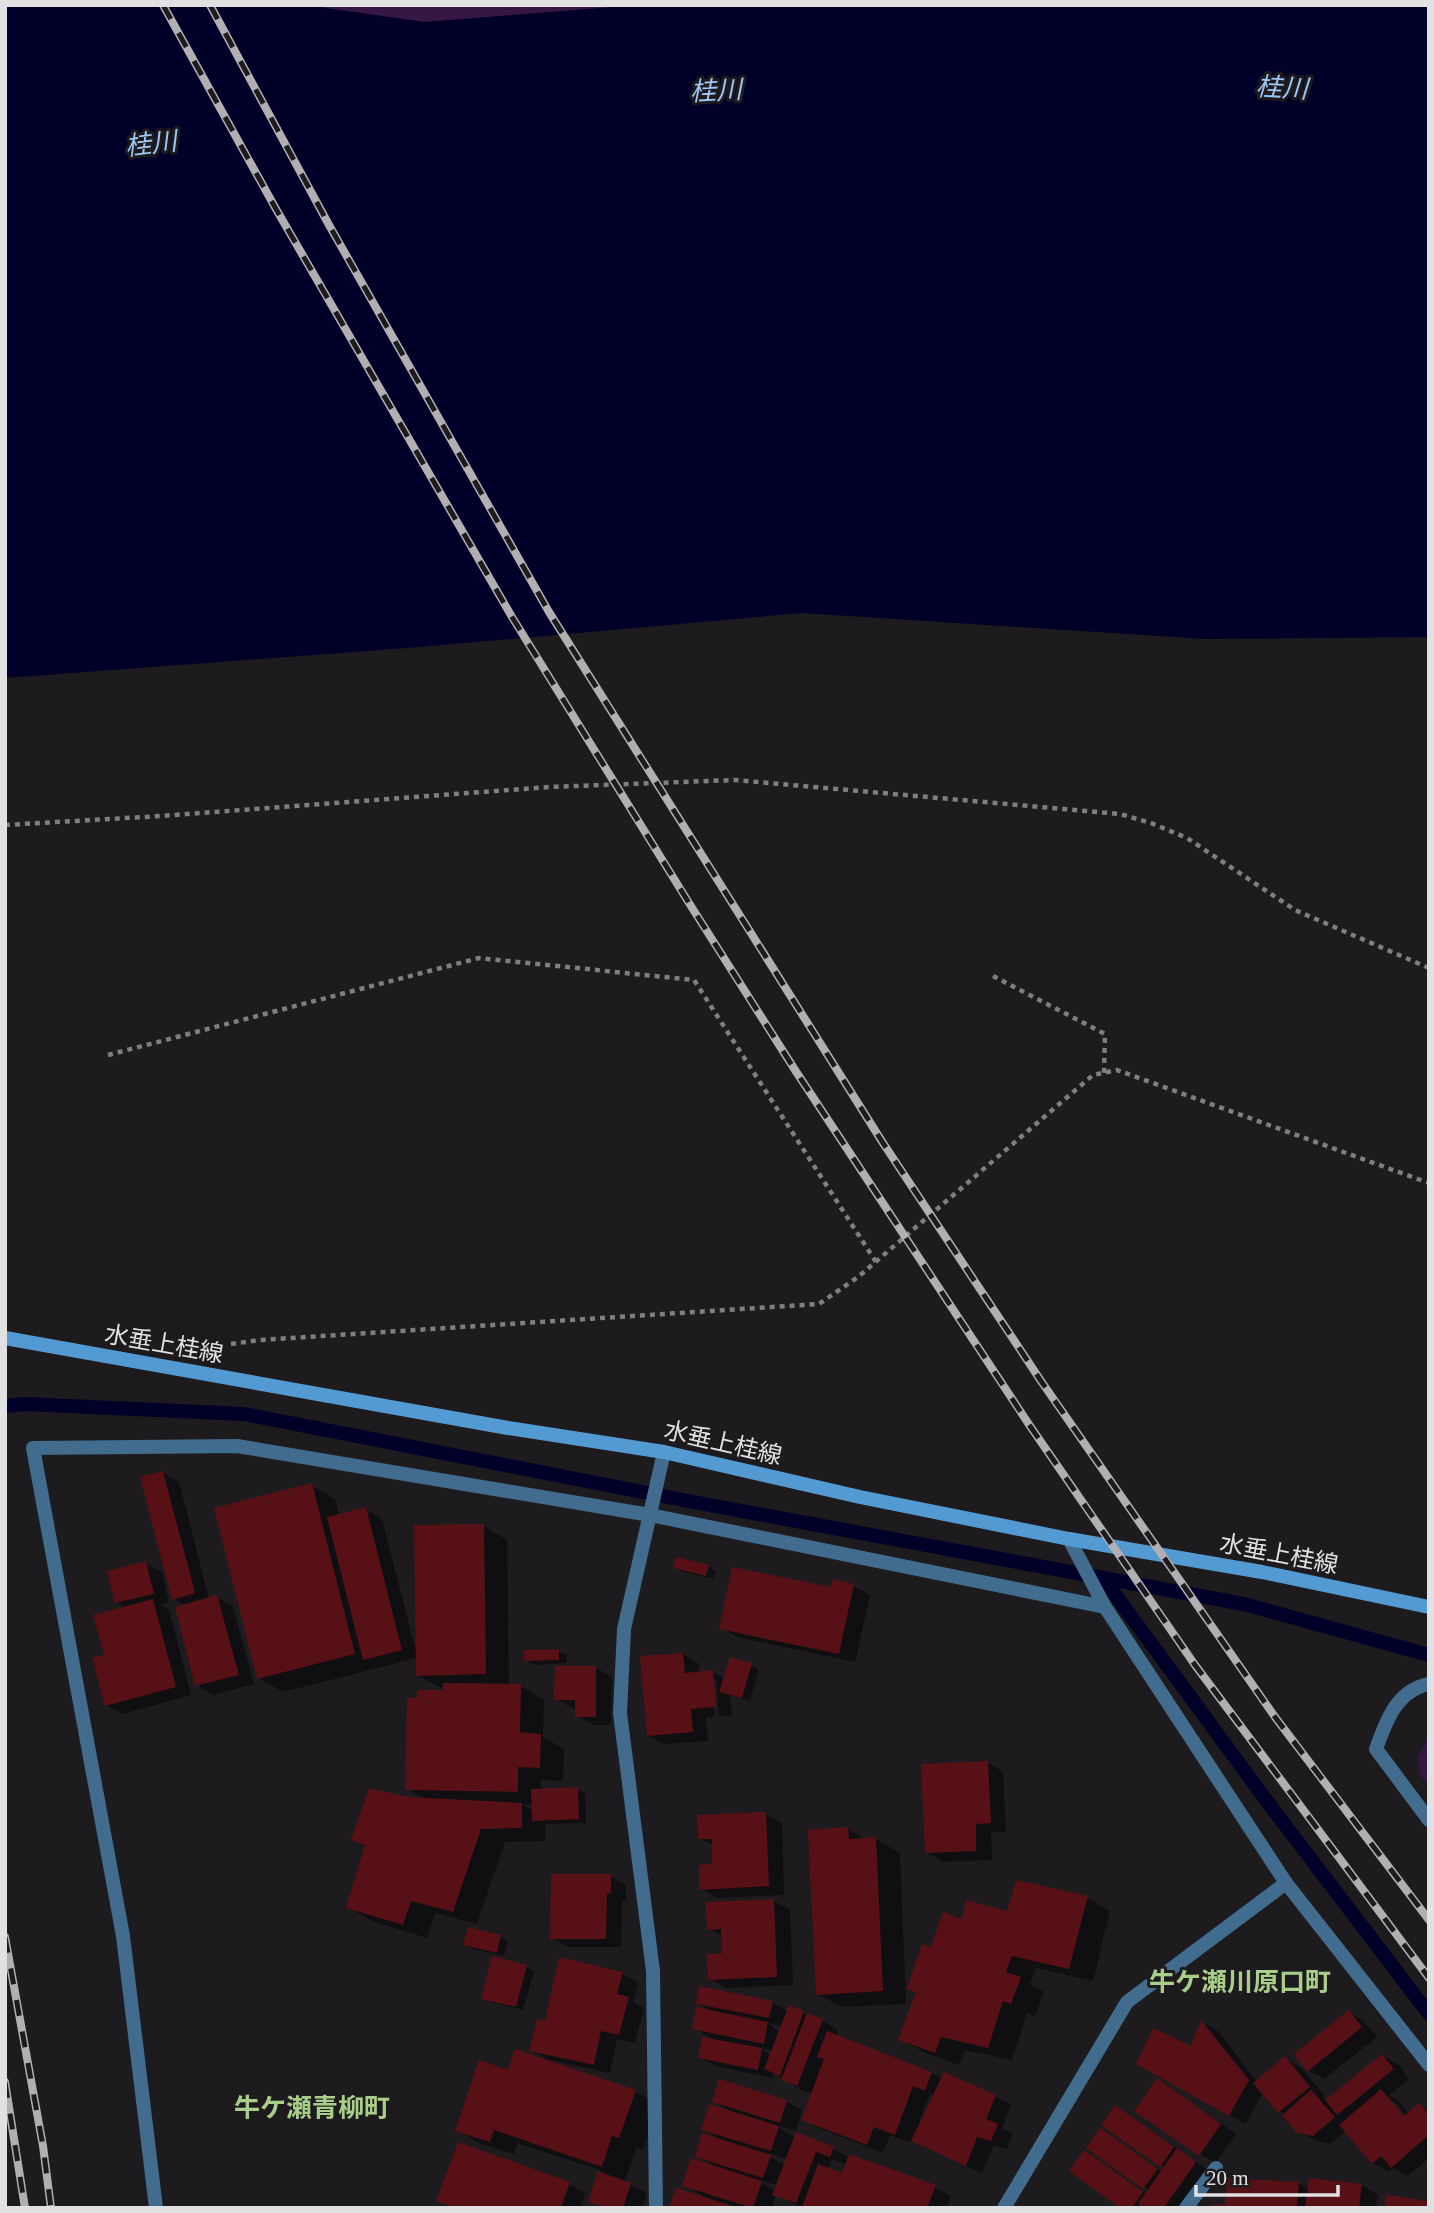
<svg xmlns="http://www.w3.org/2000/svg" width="1434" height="2213" font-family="'Times New Roman','Noto Sans JP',serif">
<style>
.green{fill:#361643}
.water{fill:#000028}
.shadow{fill:#0007;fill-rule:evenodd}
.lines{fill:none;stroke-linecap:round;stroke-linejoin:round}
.stream{stroke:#000028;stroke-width:14}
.building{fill:#571116}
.path{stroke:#7f7e80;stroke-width:4.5;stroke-dasharray:5 5;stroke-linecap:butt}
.lane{stroke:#416c8e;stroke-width:14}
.street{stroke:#416c8e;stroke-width:14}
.secondary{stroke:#529ad1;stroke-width:14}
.rail-casing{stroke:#b1afb2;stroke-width:8}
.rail{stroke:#1d1b1e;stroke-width:5;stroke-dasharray:16;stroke-linecap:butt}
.labels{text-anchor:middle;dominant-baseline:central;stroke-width:6;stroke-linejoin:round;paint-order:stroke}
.street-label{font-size:24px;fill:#e1e0e2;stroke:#1d1b1e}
.water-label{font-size:26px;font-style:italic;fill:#9ec7f5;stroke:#1d1b1e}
.neighbourhood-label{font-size:26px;font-weight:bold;fill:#a9ce8a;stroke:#1d1b1e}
</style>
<rect width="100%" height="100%" fill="#1d1b1e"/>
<g class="green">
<path d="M305,5H639L424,22Z"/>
<path d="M1429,1735V1786L1421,1776L1417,1758Z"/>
</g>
<path class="water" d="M5,5H305L424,22L640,5H1429V637L1205,639L802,613L420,647L5,678Z"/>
<g class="shadow">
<path d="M163,1473L179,1482L209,1599L217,1597L233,1606L254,1684L213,1695L197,1685L186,1606L174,1599Z"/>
<path d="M311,1485L335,1499L339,1516L366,1509L382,1519L416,1652L484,1526L507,1540L509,1686H521L544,1700L543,1737L564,1749L563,1781L541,1780V1790L578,1789L585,1793L586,1823L545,1824V1841L505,1842L477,1924L435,1913L427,1938L372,1921L348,1907L366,1847L353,1839L408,1798L425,1799L407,1789L445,1692V1688H441L417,1675V1658L283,1692L259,1678ZM521,1804L533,1805L534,1811Z"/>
<path d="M146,1563L162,1572L169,1603L160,1605L169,1610L191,1695L123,1714L107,1705L106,1657L126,1608L117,1602Z"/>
<path d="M708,1566L716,1571L714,1579L683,1572L675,1567Z"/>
<path d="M834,1582L854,1586L870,1595L855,1662L737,1637L721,1628L833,1589Z"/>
<path d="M559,1651L567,1655L566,1663L534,1665L526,1660Z"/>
<path d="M683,1654L699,1664V1673L713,1672L725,1679L731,1659L759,1669L750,1701L730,1695L732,1715L706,1717L708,1741L664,1744L648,1735ZM712,1680H716L719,1716H715Z"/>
<path d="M596,1668L612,1677L611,1725H593L577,1716V1708H572L556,1699Z"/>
<path d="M987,1762L1003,1772L1006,1832H991L992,1860L943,1862L927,1852Z"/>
<path d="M766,1814L782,1823L784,1895L717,1898L701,1889L714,1866V1846L700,1838Z"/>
<path d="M848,1829L866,1840L876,1839L900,1853L906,2004L841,2007L818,1994Z"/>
<path d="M610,1876L626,1885V1901H622L621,1947H568L552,1938Z"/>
<path d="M1087,1898L1110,1911L1093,1981L1036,1968L1030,1984L1044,1992L1035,2016L1027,2013L1012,2060L965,2050L959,2065L924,2052L900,2039L917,1993L909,1988L932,1950L963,1921Z"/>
<path d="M774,1901L790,1910L793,1985L726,1988L710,1979L724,1956L723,1937L709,1929Z"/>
<path d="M501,1936L508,1941L504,1956L473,1949L465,1944Z"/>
<path d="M561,1959L623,1974L639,1983L633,2002L644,2008L635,2043L617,2039L610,2073L550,2060L549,2062L635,2091L659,2105L643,2150L636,2148L625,2182L647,2193L642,2208H601L590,2201L600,2170L517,2143L514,2154L481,2144L458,2130L509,2072L549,2062V2060L531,2050L546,2023Z"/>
<path d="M526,1967L534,1971L523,2010L490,2002L483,1998Z"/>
<path d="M772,2002L788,2012L790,2008L823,2021L838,2030L836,2036L932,2073L942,2079L995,2096L1011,2105L1002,2128L1013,2134L1007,2149L994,2145L982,2173L912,2140L911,2143L890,2135L883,2153L819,2128L803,2119L813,2094L799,2089L774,2073L773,2078L716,2066L700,2057L714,2040L694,2028L712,2012L698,2003ZM767,2023L783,2026L780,2032ZM761,2048L773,2051L771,2055L760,2049ZM930,2094L934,2096L921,2123L919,2122Z"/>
<path d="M1349,2012L1365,2022L1377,2037L1324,2079L1308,2070Z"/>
<path d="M1202,2022L1218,2031L1257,2082L1285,2058L1301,2068L1325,2096L1322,2098L1327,2101L1383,2056L1399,2065L1409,2079L1389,2095L1397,2100L1409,2114L1419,2105L1429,2111V2158L1408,2176L1394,2168L1389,2172L1373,2163L1346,2131L1330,2144L1314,2140L1297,2130L1263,2092L1246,2124L1138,2064L1192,2048ZM1389,2101H1394L1411,2121L1409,2124Z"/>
<path d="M1173,2090L1236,2134L1216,2163L1200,2154Z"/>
<path d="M714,2101H786L802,2110L796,2131L779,2126L778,2127L796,2138L797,2135L833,2149L850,2158V2156L935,2187L951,2196L947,2208H803L776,2195L772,2208H671L707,2198L684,2185L713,2165L697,2156L720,2139L703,2129L732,2112ZM768,2153L788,2159L785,2165L767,2155ZM832,2159L847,2165L843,2175L828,2170ZM759,2180L777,2185L775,2191L758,2181Z"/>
<path d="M1116,2107L1211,2172L1186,2208H1123L1084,2152L1146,2194L1149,2190L1144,2187L1116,2140L1162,2172L1165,2167L1161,2165Z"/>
<path d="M1298,2183L1309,2189L1362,2185L1378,2195L1376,2208H1215L1227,2207Z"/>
<path d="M569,2184L585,2193L580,2208H452L438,2200Z"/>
</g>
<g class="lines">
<g class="stream">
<path d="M5,1406L25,1404L244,1414L704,1504L1244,1604L1429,1655"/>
<path d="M1103,1578L1266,1800L1429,2014"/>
</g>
</g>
<g class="building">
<path d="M163,1471L195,1593L172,1600L140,1477Z"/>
<path d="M312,1483L355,1654L257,1679L214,1508Z"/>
<path d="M366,1507L402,1650L363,1660L327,1517Z"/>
<path d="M484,1524L486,1674L416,1676L414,1525Z"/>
<path d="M676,1557L709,1565L706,1576L673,1568Z"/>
<path d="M146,1561L154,1594L115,1603L107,1571Z"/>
<path d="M732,1567L831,1587L833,1579L854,1584L839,1654L719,1629Z"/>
<path d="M217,1595L239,1675L195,1686L175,1607Z"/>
<path d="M153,1599L176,1687L105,1706L92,1658L104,1655L93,1615Z"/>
<path d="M559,1649V1660L524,1661V1650Z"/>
<path d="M683,1653L685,1673L713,1670L716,1707L691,1709L693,1732L647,1736L640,1656Z"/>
<path d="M730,1657L752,1663L742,1698L719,1692Z"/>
<path d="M555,1666H596V1717H575V1700H554Z"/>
<path d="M443,1683L521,1684L520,1732L541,1734L540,1768L518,1767V1792L405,1790L407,1698H417V1690H443Z"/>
<path d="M988,1761L991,1823L976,1824V1851L925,1853L921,1764Z"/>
<path d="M578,1787L579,1819L532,1821L531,1789Z"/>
<path d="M369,1788L408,1797L522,1803V1828L481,1829L453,1912L411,1901L403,1925L346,1908L365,1845L351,1840Z"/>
<path d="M766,1812L769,1886L699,1890V1865L712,1864V1839H698L697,1815Z"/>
<path d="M848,1827L849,1839L876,1837L883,1991L816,1995L808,1830Z"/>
<path d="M551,1874H611V1893H607L606,1939H550Z"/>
<path d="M1016,1880L1088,1896L1069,1969L1012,1956L1006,1972L1021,1977L1011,2004L1003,2001L988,2048L941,2037L935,2053L898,2040L916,1992L907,1989L922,1944L931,1947L943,1912L962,1919L966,1900L1007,1911Z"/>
<path d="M774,1899L777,1977L708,1980L707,1954H722L721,1929L707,1930L706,1902Z"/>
<path d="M468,1927L501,1935L497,1953L463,1945Z"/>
<path d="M492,1956L527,1965L516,2007L481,1999Z"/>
<path d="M559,1957L623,1972L617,1994L629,1997L619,2035L601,2031L594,2065L529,2051L537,2019L545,2021Z"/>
<path d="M699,1986L773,2001L769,2018L696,2004Z"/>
<path d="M789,2005L804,2011L780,2076L764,2069Z"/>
<path d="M696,2007L768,2022L764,2044L692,2029Z"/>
<path d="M1349,2010L1362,2027L1307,2072L1294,2054Z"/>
<path d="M807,2013L823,2019L797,2086L781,2080Z"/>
<path d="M1201,2020L1249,2080L1229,2116L1136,2064L1153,2028L1191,2046Z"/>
<path d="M827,2031L932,2072L925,2091L913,2086L895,2135L874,2127L867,2145L801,2120L824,2059L817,2057Z"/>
<path d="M702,2037L762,2048L758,2070L698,2058Z"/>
<path d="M515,2049L636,2090L619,2138L612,2136L602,2167L494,2130L490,2142L455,2131L479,2060L508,2070Z"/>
<path d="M1382,2054L1394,2069L1337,2115L1325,2100Z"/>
<path d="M1285,2056L1310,2087L1278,2113L1253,2083Z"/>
<path d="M944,2072L996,2095L986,2119L998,2124L991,2141L977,2137L966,2166L911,2141Z"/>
<path d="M1157,2078L1221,2124L1199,2156L1134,2111Z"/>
<path d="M719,2079L787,2100L780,2123L712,2102Z"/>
<path d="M1381,2089L1404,2116L1419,2103L1429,2114V2135L1391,2168L1381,2156L1372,2164L1339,2125Z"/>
<path d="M1311,2090L1335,2117L1313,2136L1296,2132L1282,2115Z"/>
<path d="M709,2104L779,2126L771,2151L701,2130Z"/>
<path d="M1115,2105L1174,2147L1160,2167L1101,2125Z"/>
<path d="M1100,2128L1158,2169L1143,2189L1086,2148Z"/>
<path d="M796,2132L834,2147L830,2157L816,2152L796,2203L772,2195Z"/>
<path d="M702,2133L771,2155L763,2178L695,2157Z"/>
<path d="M458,2142L570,2182L561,2208H456L436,2201Z"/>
<path d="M1177,2148L1196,2162L1164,2208H1143L1138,2204Z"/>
<path d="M1084,2150L1143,2192L1132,2208H1120L1069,2171Z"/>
<path d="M849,2154L936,2185L927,2208L802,2207L818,2164L842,2173Z"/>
<path d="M691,2158L762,2181L753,2208L682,2186Z"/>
<path d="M598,2171L631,2183L623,2208H606L588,2202Z"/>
<path d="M1227,2178L1299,2182L1297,2208H1213V2204L1225,2205Z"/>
<path d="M1309,2178L1362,2184L1359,2208H1305Z"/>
<path d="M676,2188L736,2207L735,2208H669Z"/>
<path d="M1386,2195L1429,2201V2208H1385Z"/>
</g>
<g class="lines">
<g class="path">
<path d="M5,825L161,816L549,787L735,780L1120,814L1151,823L1187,838L1295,910L1429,968"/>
<path d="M993,976L1105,1034L1104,1073"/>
<path d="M108,1055L479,958L694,980L876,1262"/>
<path d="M231,1344L260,1340L819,1304L858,1277L1093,1075L1117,1070L1429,1183"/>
</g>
<path class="lane" d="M1186,2208L1216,2168"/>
<g class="street">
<path d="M1069,1539L1105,1607L1286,1883L1429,2065"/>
<path d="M1429,1684C1397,1690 1386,1721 1376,1749L1429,1820"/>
<path d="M156,2208L123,1936L33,1448L237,1446L650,1515L1105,1607"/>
<path d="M656,2208L653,1971L620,1713L624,1629L664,1452"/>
<path d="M1004,2208L1127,2002L1286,1883"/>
</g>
<path class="secondary" d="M5,1338L508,1428L664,1452L860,1497L1069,1539L1262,1572L1429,1607"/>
<g class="rail-casing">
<g id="rail">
<path d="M163,5L276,209L512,617L689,903L795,1070L1030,1426L1195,1665L1429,1978"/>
<path d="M210,5L329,225L549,612L883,1143L1041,1381L1275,1717L1429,1920"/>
<path d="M5,1937L43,2146L51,2208"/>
<path d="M5,2082L25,2208"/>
</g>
</g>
<use href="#rail" class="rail"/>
</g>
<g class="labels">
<g class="street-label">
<text transform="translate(164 1344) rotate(10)">水垂上桂線</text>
<text transform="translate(723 1443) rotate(13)">水垂上桂線</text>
<text transform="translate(1279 1554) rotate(11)">水垂上桂線</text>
</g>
<g class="water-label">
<text transform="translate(1282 88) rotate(3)">桂川</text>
<text transform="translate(716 91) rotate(-3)">桂川</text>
<text transform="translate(151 144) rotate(-7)">桂川</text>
</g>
<g class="neighbourhood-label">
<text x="1240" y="1982">牛ケ瀬川原口町</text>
<text x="312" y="2108">牛ケ瀬青柳町</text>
</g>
</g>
<rect width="1434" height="2213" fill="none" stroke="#e1e0e2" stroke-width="14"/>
<path d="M1196 2185v10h142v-10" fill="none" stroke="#e1e0e2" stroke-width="3.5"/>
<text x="1206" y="2185" font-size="21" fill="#e1e0e2" stroke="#1d1b1e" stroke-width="5" paint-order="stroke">20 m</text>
</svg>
